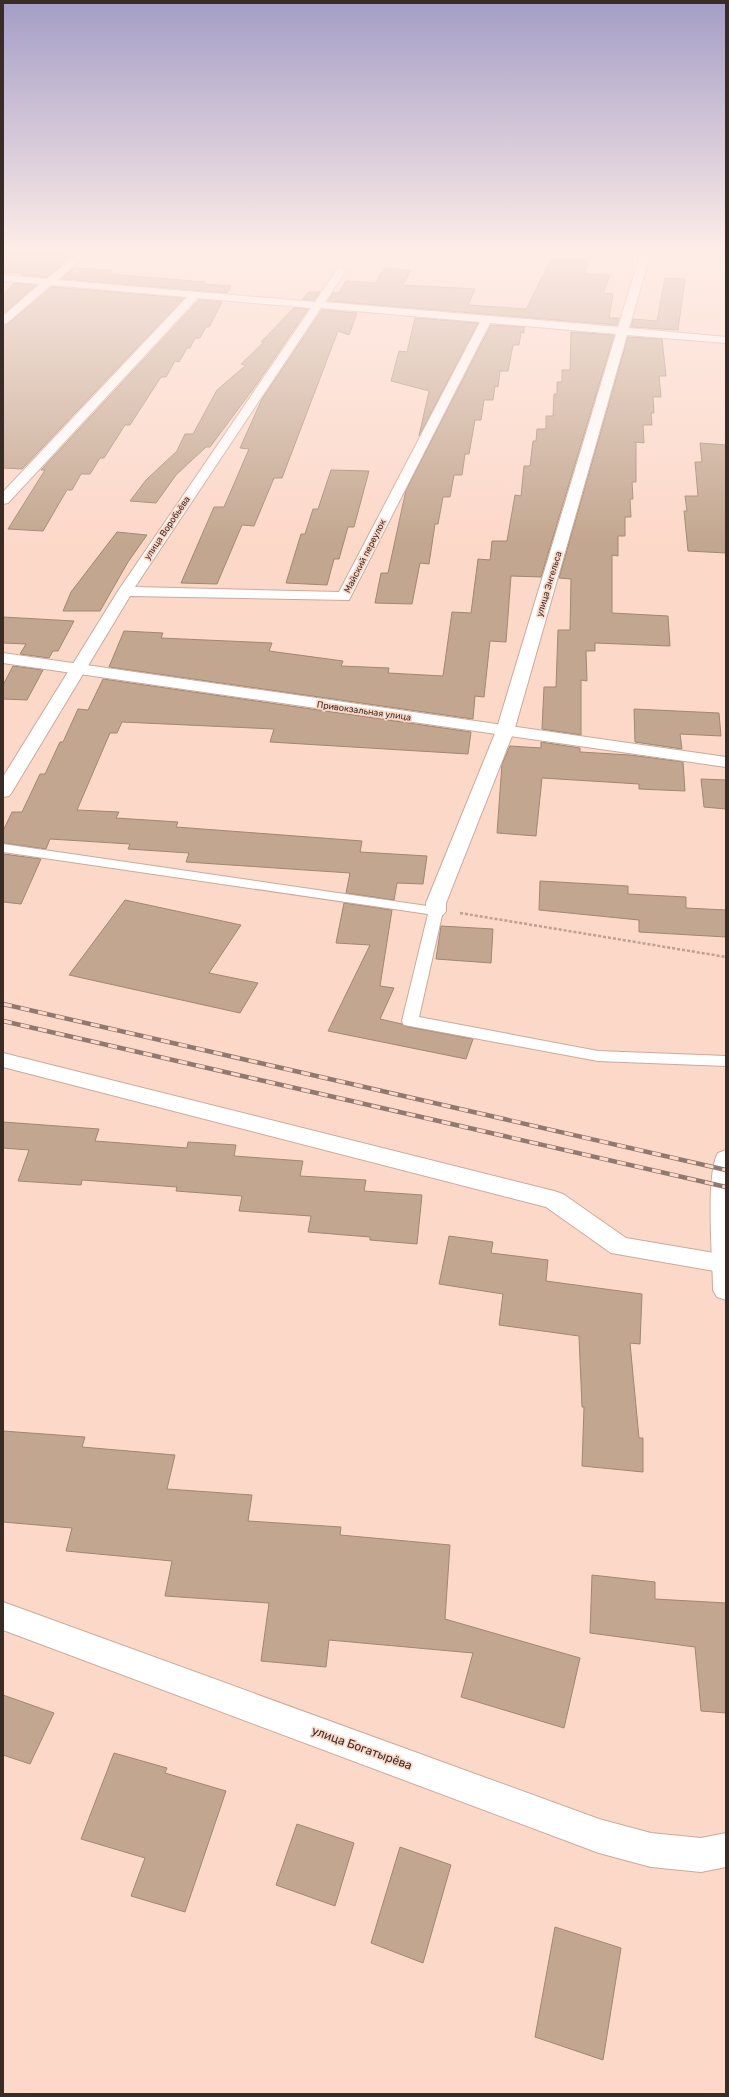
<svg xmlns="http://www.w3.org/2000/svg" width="729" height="2097" font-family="Rubik,sans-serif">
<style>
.building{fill:#c2a68f;stroke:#a18771}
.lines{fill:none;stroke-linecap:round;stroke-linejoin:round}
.service-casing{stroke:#cca99c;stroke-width:2}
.minor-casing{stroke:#cca99c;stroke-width:2}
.tertiary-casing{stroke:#cca99c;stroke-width:2}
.secondary-casing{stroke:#cca99c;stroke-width:2}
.path{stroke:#bda094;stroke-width:2.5;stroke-dasharray:3 2;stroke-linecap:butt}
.service{fill:#fff;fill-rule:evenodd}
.minor{fill:#fff;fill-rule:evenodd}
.tertiary{fill:#fff;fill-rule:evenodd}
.secondary{fill:#fff;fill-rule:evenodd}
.rail-casing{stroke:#917970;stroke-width:4.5}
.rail{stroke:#fcd8c9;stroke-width:3;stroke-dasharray:9;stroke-linecap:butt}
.labels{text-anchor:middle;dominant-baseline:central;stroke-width:3.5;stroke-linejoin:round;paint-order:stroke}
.far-street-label{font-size:9px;fill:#392b26;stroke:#fcd8c9}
.near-street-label{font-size:12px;fill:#392b26;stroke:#fcd8c9}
</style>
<rect width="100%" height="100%" fill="#fcd8c9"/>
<g class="building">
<path d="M3,252H71L58,268L47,277L22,275L24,273L3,272Z"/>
<path d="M551,259L588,260L585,274L610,275L603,293L613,294L609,318H619L617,325L328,301L333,293H339L346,281L375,283L384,268L411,270L403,285L475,289L468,305L526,309V310Z"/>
<path d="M73,268L112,270L109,274L205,282L202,284L231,286L227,293L62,279Z"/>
<path d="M665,278L685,279L678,330L631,327L633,319L657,321Z"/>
<path d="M14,283L36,285L3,314V296Z"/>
<path d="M52,287L184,298L22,469L3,468V325L8,324Z"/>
<path d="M309,292H320L314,300L302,299Z"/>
<path d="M199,300L222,302L209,327H206L200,338H195L190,348H187L179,362L175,361L166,377H161L130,425H125L104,458H100L90,474H81L72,490H67L43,531L8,529L45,470H41Z"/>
<path d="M294,308L308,309L256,385L210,447H206L176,475L156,503L130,501L146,480L177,451L185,434H193L217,390L246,365L241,364L264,342H261Z"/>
<path d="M322,310L357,313L349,335L338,331L282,478H274L254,526L242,525L217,584L181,583L214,507H224L249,449L240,448L262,399Z"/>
<path d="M415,318L478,323L419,436L429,391L391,381L399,351L407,352Z"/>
<path d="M491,325L524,327V333L521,332L519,345H513L508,371H500L498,387L495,386L493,400H484L481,420H475L469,454H465L462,475H454L450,497H443L438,524H435L429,564L420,563L412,604L375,603L381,573H388L406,490Z"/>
<path d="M571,332L614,335L541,577L511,576L506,642L490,641L484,697L475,696L473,719L109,667L124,631L163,633L161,638L272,643L269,651L343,661L341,666L389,668L388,673L443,676L452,612L471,613L478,559L490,560L492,541H507L515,495L521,496L524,466H530L533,441H536L537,429H546V416H553L554,394H557V382H562V370H570Z"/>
<path d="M628,337L662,339L666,376H659L661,397H653L654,413H651L652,425H643L644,443L636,442V482H632L633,499H630L631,517H625V536H618V556L612,555V613L668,616L670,646L595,643V651H586L587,681L581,680V735L542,729L544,687H556L558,630H570L571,579L559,578Z"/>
<path d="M700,443L726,445V553L688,551L684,511H687L685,496H698L695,462H702Z"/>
<path d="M331,470L369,471L354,527H348L339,559H334L327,585L286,583L301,534H305L313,509H318Z"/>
<path d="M117,532L147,535L128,562L100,611H63L71,592Z"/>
<path d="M3,617L74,621L58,651H53L49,658L20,654L26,644L3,643Z"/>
<path d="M13,666L43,670L27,700L3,699V685Z"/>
<path d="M103,679L471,732L468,754L270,742L274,729L122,722L117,733H110L77,810L119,812L116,818L178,822L176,827L362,841L360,852L427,856L423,884L397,883L394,900L346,893L350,873L186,862L189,853L128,849L130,844L50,839L46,849L3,843V831L12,812H22L40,774H45L60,742H63L78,709L88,710Z"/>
<path d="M634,709L719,713L721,736L680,734L682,749L635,742Z"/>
<path d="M541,742L580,748V752L630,755L683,762L685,791L639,789V784L542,778L536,836L497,833L502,764L510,746L541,748Z"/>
<path d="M701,779L726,780V809L704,807Z"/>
<path d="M3,854L41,859L21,904L3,902Z"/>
<path d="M540,881L628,886V894L686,897V908L726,910V937L639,932V920L539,910Z"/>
<path d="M125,900L241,925L209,973L258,983L240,1013L69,975Z"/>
<path d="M344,903L392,910L380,986L394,988L380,1019L402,1024L404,1026L473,1039L466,1059L328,1031L370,945L336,943Z"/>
<path d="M441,926L493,929L491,963L436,959Z"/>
<path d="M3,1122L99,1129L95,1141L187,1148L188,1142L236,1145L234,1156L303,1161L300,1176L366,1180L364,1191L422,1195L417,1244L370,1240V1237L308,1232L311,1216L239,1211L242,1196L176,1191L177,1187L82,1180L81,1185L18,1181L29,1150L3,1148Z"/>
<path d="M449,1236L493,1242L491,1253L548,1260L546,1281L642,1294L640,1344L630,1343L639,1438H643V1472L582,1466L584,1407H582L579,1336L499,1325L503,1294L439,1284Z"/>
<path d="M3,1431L85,1437L82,1447L175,1455L167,1489L252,1495L248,1521L341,1527L340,1535L450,1545L445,1619L580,1658L564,1728L461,1697L473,1653L329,1640L326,1667L261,1661L269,1603L165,1596L172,1561L66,1551L72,1528L3,1522Z"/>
<path d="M592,1575L655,1582V1599L726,1603V1713L701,1711L695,1647L590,1633Z"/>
<path d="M3,1695L54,1713L30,1764L3,1755Z"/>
<path d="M114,1753L167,1768L165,1773L226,1791L185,1912L131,1896L145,1858L81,1839Z"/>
<path d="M297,1824L354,1843L335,1906L276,1885Z"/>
<path d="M400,1847L451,1865L423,1963L371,1943Z"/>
<path d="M555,1927L621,1948L603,2060L535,2037Z"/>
</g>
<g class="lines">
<g class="service-casing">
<path id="service" d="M3,844L441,908L443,911L419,1017L598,1051L726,1056V1066L598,1061L404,1025L402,1021L428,914L3,852Z"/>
</g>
<g class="minor-casing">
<g id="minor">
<path d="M79,252H89L58,280L315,302L337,269L341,268L346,271L325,302L618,327L641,252H651L629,328L726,337V343L627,335L514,731L446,903V911L443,915L436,917L429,915L426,911V903L496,731L616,334L490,323L349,600L130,596L12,792L9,796L3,797V777L118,591L311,308L198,298L8,503L3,504V492L187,297L51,285L7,323L3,324V316L40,284L3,281V275L47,279ZM321,308L480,322L339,592L135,587Z"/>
<path d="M3,1053L554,1191L563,1194L626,1238L726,1255V1273L611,1253L546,1207L3,1067Z"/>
</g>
</g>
<g class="tertiary-casing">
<g id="tertiary">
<path d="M3,653L726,757V767L3,663Z"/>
<path d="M3,1602L599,1819L651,1833L701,1838L726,1833V1867L701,1872L651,1867L599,1853L3,1630Z"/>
</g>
</g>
<g class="secondary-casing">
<path id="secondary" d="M726,1150V1300L717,1297L713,1290C713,1261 705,1175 718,1153Z"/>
</g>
<path class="path" d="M460,913L726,957"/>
<use href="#service" class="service"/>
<use href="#minor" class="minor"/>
<use href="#tertiary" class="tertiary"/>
<use href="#secondary" class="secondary"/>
<g class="rail-casing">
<g id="rail">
<path d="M3,1004L726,1170"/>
<path d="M3,1021L726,1187"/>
</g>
</g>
<use href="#rail" class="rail"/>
</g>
<linearGradient id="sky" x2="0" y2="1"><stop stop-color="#a49dc6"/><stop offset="0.46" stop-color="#feede7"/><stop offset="1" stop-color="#feede7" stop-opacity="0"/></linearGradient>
<rect width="729" height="545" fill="url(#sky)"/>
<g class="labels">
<g class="far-street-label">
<text transform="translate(167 528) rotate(-56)">улица Воробьёва</text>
<text transform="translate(365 556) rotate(-63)">Майский переулок</text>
<text transform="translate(549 584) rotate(-73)">улица Энгельса</text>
<text transform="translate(364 711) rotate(8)">Привокзальная улица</text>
</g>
<g class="near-street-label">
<text transform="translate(362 1748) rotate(20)">улица Богатырёва</text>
</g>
</g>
<rect width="729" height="2097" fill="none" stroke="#392b26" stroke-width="8"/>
</svg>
